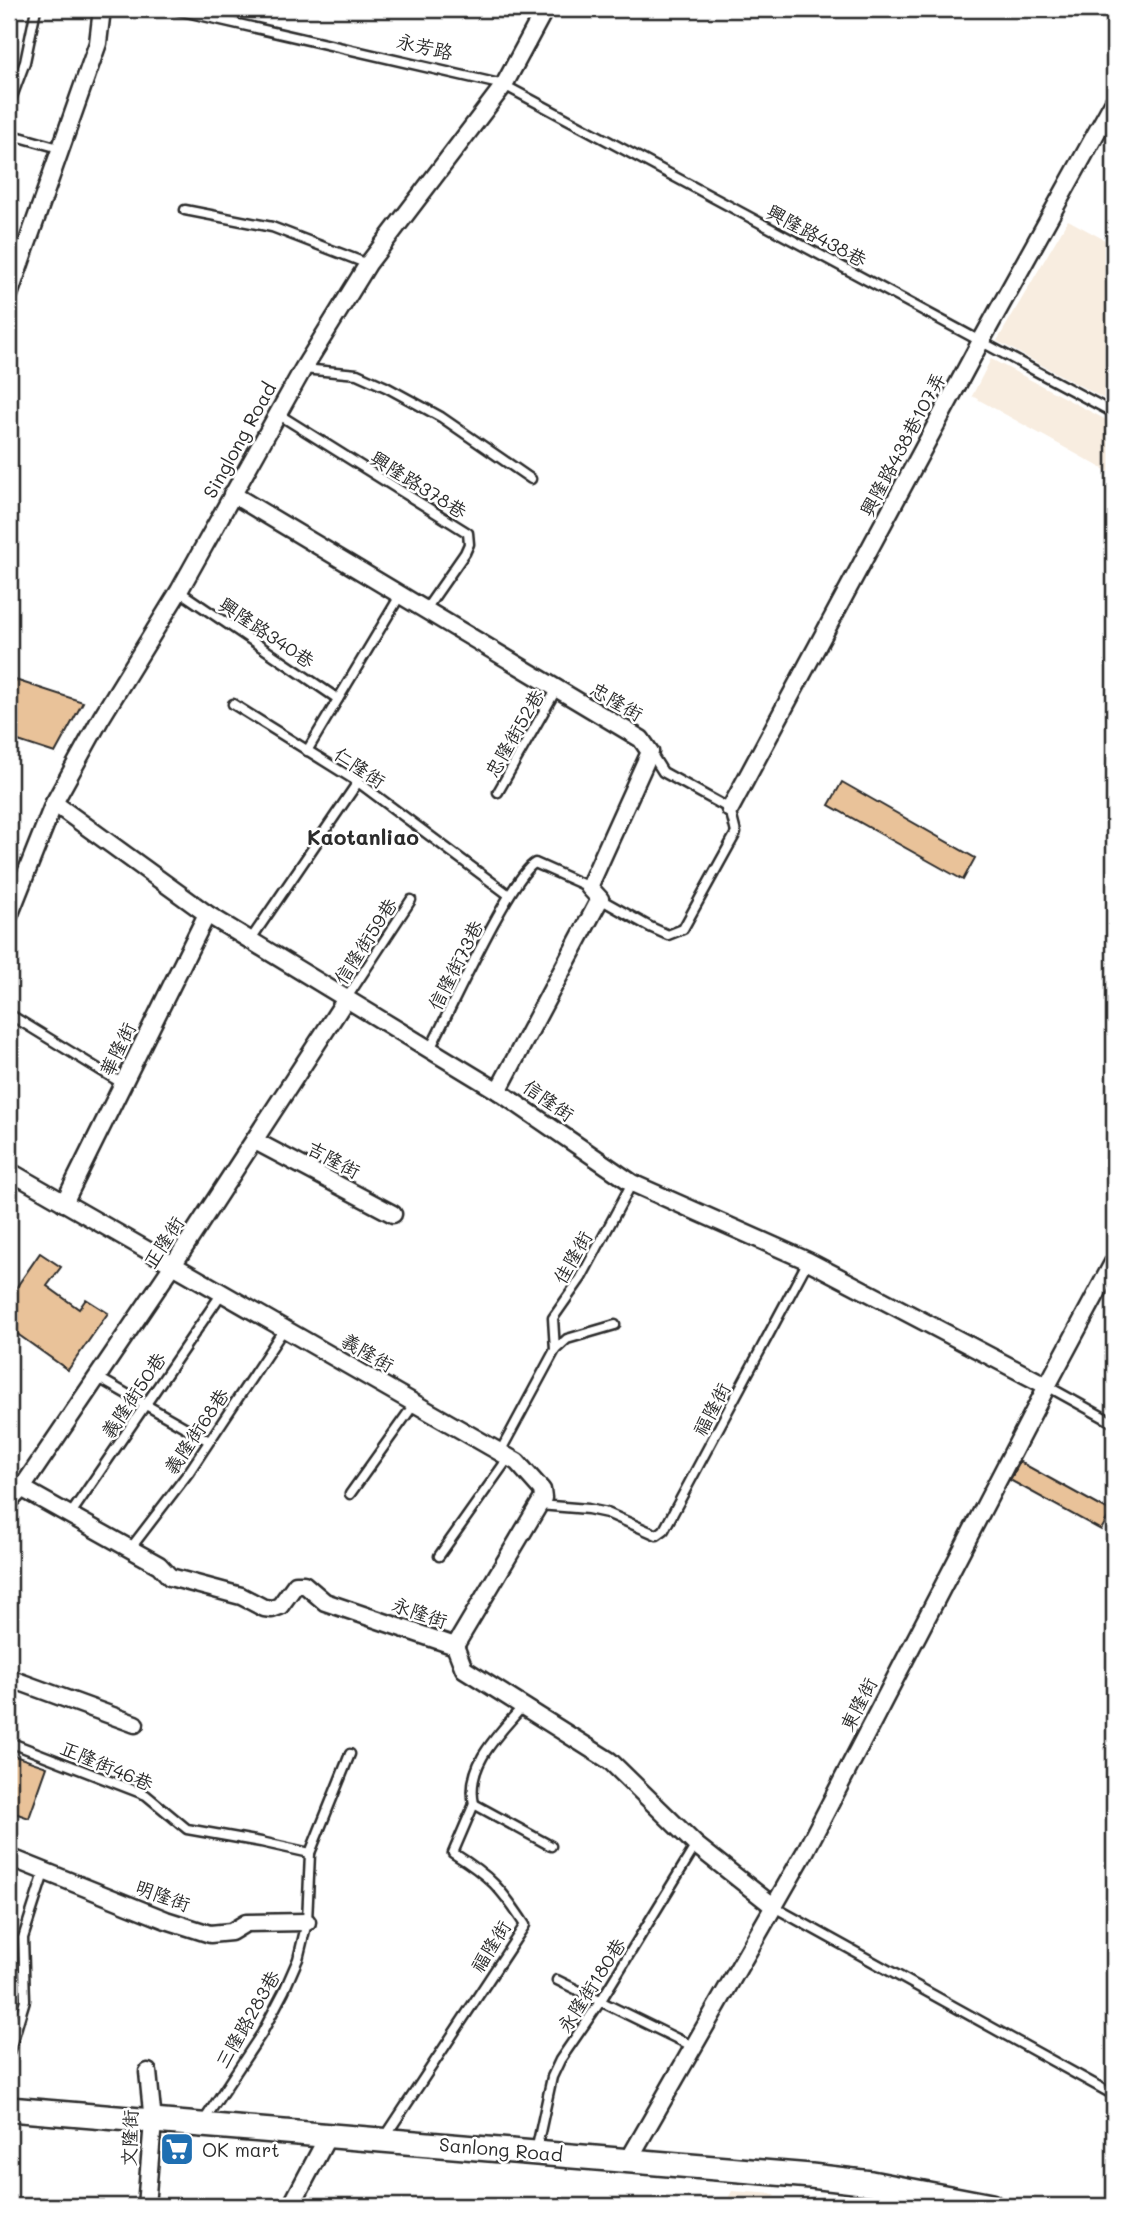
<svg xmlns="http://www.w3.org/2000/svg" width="1123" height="2215" font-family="Mali,'LXGW WenKai TC',sans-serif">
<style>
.built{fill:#f8ede0}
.building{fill:#e9c299;stroke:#2b2b2b;stroke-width:2}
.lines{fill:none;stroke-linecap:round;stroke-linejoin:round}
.lane-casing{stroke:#2b2b2b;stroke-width:13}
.street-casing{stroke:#2b2b2b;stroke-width:21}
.secondary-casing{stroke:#2b2b2b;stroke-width:28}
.lane{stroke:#fff;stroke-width:8}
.street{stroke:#fff;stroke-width:16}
.secondary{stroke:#fff;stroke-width:23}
.labels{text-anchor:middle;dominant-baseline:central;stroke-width:5;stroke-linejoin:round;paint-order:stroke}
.street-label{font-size:19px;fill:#2b2b2b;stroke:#fff}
.poi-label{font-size:19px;fill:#2b2b2b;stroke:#fff;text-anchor:start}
.neighbourhood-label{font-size:21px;font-weight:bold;fill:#2b2b2b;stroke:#fff}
</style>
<rect width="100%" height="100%" fill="#fff"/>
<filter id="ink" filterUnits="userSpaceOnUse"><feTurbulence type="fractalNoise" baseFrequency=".0143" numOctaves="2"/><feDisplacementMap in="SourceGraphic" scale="14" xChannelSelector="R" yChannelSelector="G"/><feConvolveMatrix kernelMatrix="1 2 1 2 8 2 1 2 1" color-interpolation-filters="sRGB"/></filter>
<g filter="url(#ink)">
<g class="built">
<path d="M1068,220L1114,245V404L997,341Z"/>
<path d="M991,359L1114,424V475L972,396Z"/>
<path d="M732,2191L776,2194L769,2206H724Z"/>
</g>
<g class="building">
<path d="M9,678L83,702L55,753L9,738Z"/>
<path d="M842,782L975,858L963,880L829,805Z"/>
<path d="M40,1253L61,1267L47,1286L79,1309L86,1299L108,1313L68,1370L9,1328V1298Z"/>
<path d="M1020,1462L1111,1512L1101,1530L1010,1480Z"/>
<path d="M9,1754L47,1767L29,1818L9,1811Z"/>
</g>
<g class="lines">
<g class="lane-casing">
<g id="lane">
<path d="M173,9L504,85L1114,413"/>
<path d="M9,105L25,62L36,9"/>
<path d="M9,134L59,148"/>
<path d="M185,210L272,227L368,264"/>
<path d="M303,369L357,374L386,387L441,417L531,479"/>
<path d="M278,414L468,533L469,544L465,553L426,609"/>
<path d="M179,591L338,699"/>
<path d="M233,704L358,782L509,895"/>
<path d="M307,751L401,594"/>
<path d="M498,792L556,690"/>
<path d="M600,899L650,927L668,935L683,929L736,833L730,809L663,772L651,753"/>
<path d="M251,939L358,782"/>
<path d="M346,999L411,900"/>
<path d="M9,1014L123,1084"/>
<path d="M430,1049C447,1017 511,876 535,863L589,887"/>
<path d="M555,1350L553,1318L581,1278L632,1183"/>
<path d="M97,1377L209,1441"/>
<path d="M1047,1386L1114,1423"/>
<path d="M500,1452L555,1350L567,1339L615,1325"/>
<path d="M350,1494L415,1403"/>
<path d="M539,1505L588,1509L607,1513L657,1535L664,1530L808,1261"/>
<path d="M70,1515L222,1293"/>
<path d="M130,1549L189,1472L284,1329"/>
<path d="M439,1556L509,1457"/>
<path d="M9,1742L146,1795L187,1829L261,1842L310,1853"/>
<path d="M474,1804L551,1846"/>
<path d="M774,1907L1114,2095"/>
<path d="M557,1980L694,2047"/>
<path d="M9,2053L25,2000L23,1938L45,1870"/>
<path d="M203,2122L262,2033L284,1991L298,1959L307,1922L310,1853L350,1754"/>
<path d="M385,2137L525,1925C501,1888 490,1876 453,1853L474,1804C465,1764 500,1733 524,1705"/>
<path d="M536,2151L552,2077L560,2060L600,2002L696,1845"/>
</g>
</g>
<g class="street-casing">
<g id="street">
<path d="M9,295L98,43L102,9"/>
<path d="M232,494L641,739L650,752L589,887L600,899L498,1091"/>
<path d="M54,803L207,914L498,1091L632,1183L808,1261L1047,1386"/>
<path d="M730,809L981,341L1114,101"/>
<path d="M9,916L54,803L101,718L179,591L303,369L368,264L504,85L545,9"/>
<path d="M255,1141L393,1214"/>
<path d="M9,1171L517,1462L542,1490L543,1498L455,1646"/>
<path d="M64,1203L207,914"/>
<path d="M9,1481L159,1565L170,1577L241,1596L264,1608L272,1609L280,1606L296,1584H304L325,1602L455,1646L464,1669L610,1761L696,1845L773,1906"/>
<path d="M9,1502L22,1488L173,1265L346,999"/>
<path d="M9,1678L135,1724"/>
<path d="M9,1857L166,1920L210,1934L231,1932L246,1923L307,1922"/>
<path d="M628,2161L805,1852L1047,1386L1114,1261"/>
<path d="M146,2206L153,2122L148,2072"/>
<path d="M291,2206L328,2136"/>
</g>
</g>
<g class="secondary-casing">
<path id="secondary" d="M9,2109L811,2176L871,2183L991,2206"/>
</g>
<use href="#lane" class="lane"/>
<use href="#street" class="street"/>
<use href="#secondary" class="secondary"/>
</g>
</g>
<defs>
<g id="supermarket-square" transform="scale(1.75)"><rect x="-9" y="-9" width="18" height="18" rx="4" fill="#1f6fb2" stroke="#fff"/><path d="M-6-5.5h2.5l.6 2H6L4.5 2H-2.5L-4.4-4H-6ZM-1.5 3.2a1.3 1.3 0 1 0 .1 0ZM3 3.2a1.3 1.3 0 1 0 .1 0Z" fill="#fff"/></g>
</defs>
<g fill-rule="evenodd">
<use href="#supermarket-square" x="177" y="2149"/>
</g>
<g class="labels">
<g class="street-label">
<text transform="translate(425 46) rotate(13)">永芳路</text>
<text transform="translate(817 235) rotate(28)">興隆路438巷</text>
<text transform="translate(239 440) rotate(-61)">Singlong Road</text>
<text transform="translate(902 444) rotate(-62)">興隆路438巷107弄</text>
<text transform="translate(419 484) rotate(32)">興隆路378巷</text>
<text transform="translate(267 632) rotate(34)">興隆路340巷</text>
<text transform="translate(617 701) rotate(30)">忠隆街</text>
<text transform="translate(514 733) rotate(-60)">忠隆街52巷</text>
<text transform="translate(360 767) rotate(34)">仁隆街</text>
<text transform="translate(365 941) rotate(-57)">信隆街59巷</text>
<text transform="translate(455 965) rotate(-63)">信隆街73巷</text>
<text transform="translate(117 1049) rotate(-64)">華隆街</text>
<text transform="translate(549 1100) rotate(35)">信隆街</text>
<text transform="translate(334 1159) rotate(28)">吉隆街</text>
<text transform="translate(163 1242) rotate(-57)">正隆街</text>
<text transform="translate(572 1257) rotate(-60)">佳隆街</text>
<text transform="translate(368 1352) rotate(30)">義隆街</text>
<text transform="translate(133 1395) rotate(-56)">義隆街50巷</text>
<text transform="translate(711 1409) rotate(-62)">福隆街</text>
<text transform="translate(196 1431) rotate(-56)">義隆街68巷</text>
<text transform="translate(420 1612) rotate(19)">永隆街</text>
<text transform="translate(858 1704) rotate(-63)">東隆街</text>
<text transform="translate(107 1765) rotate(23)">正隆街46巷</text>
<text transform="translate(163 1895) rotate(20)">明隆街</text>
<text transform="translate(490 1946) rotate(-58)">福隆街</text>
<text transform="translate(591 1985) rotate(-57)">永隆街180巷</text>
<text transform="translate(247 2019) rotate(-60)">三隆路283巷</text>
<text transform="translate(129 2138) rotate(-88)">文隆街</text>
<text transform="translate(501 2149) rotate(5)">Sanlong Road</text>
</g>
<g class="poi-label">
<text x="202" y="2149">OK mart</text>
</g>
<g class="neighbourhood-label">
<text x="363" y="836">Kaotanliao</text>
</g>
</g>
<rect width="1123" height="2215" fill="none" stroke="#fff" stroke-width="35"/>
<rect x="18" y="18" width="1088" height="2180" fill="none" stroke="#2b2b2b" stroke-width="2.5" filter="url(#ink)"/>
</svg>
